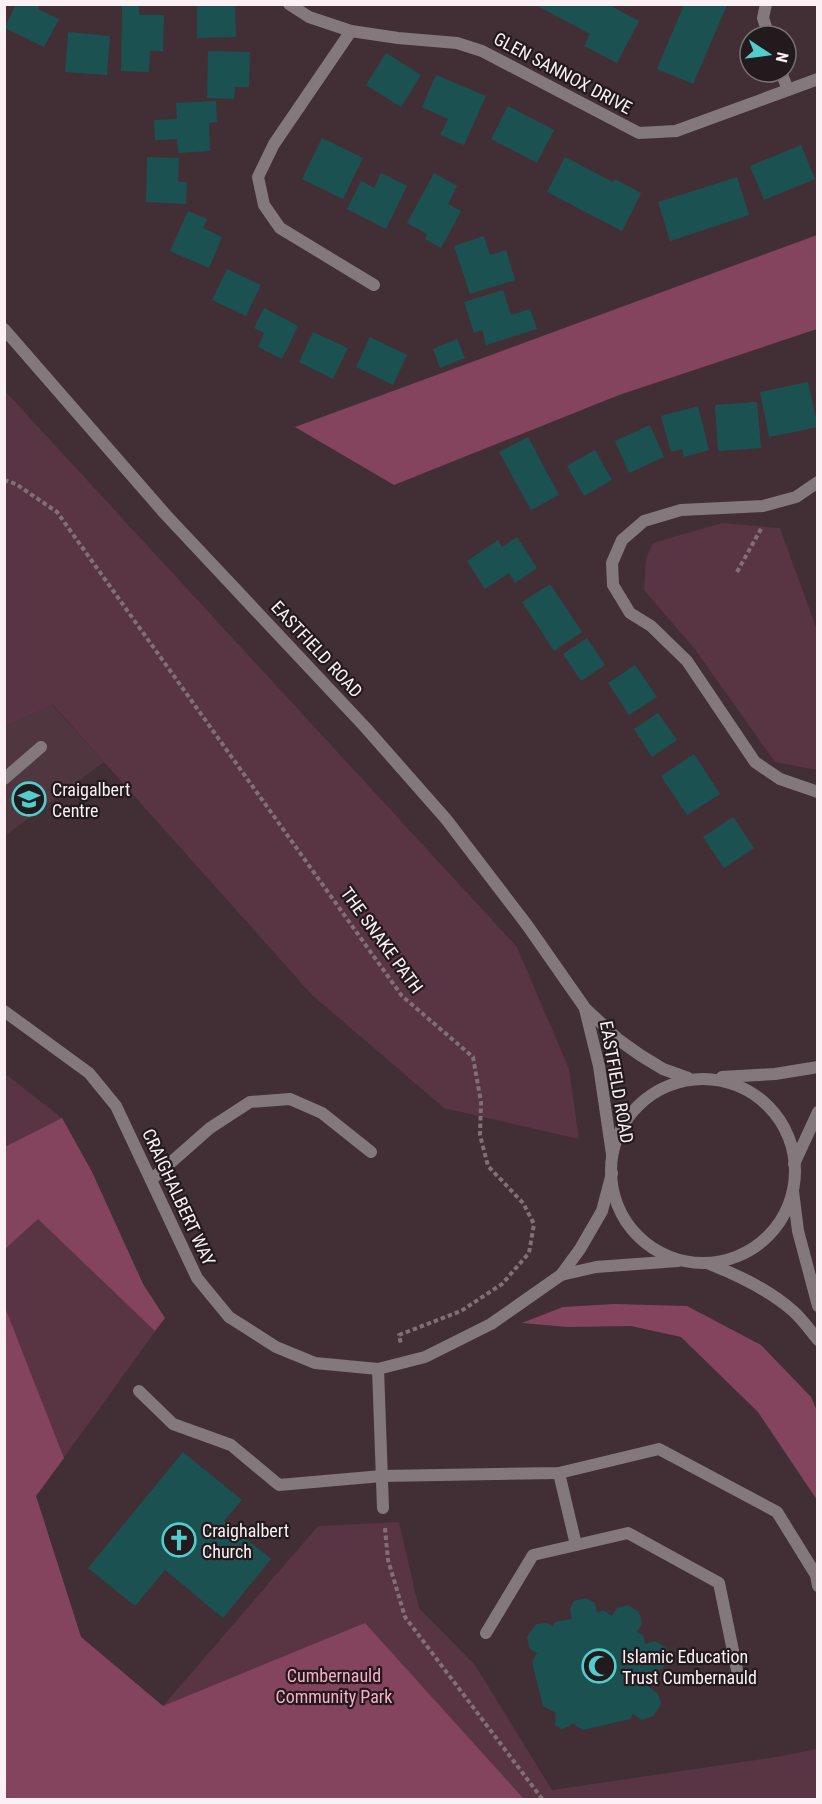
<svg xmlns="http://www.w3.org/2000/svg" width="822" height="1804" font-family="'Roboto Condensed',sans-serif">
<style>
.built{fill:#4f363f}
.green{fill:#593442}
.forest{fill:#84445e}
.building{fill:#1c5152}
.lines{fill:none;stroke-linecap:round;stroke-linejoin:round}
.path{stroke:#807075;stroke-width:4;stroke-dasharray:4.5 3;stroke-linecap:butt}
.service{stroke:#83797c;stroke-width:12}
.minor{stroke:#83797c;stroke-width:12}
.tertiary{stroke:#83797c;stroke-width:12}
.labels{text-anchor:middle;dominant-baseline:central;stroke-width:4.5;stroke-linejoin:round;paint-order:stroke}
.street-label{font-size:18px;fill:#fbf0f3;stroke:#221a1d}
.poi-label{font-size:18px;fill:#fbf0f3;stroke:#221a1d;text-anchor:start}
.park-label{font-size:18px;fill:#fbadca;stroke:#221a1d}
</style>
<rect width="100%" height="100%" fill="#412f35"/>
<path class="built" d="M52,705L104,762L5,836V726Z"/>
<g class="green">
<path d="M5,391L517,947L569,1069L579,1139L444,1108L312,995L53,705L5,726Z"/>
<path d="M722,523L780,528L817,630V770L775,762L694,648L644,590L646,558L653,543Z"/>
<path d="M4,1073L62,1118L92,1172L143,1284L165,1318L36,1496L81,1637L163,1706L318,1526L399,1522L419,1608L475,1665L552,1790L776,1757L817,1749V1799H5Z"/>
</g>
<g class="forest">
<path d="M817,235V329L619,395L394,485L295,427Z"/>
<path d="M62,1118L92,1172L143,1284L165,1318L155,1331L38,1219L5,1249V1147Z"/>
<path d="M614,1304L687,1306L761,1345L811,1397L817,1411V1500L758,1412L681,1337L631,1326L568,1327L522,1323L563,1307Z"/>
<path d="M4,1305L64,1458L36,1496L81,1637L163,1706L365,1623L523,1798L522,1799H5Z"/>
</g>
<g class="building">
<path d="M16,4H40L38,9L59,19L44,47L5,28Z"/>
<path d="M205,4H235L236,37L197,38V6Z"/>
<path d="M534,4H607L639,21L617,63L584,46L590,34Z"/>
<path d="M684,5H727L693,84L657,69Z"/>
<path d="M122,6H139V15H164L163,51H150L149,72L121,71Z"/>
<path d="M68,32L110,36L107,75L65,72Z"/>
<path d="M208,51L250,52L249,87H235L234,99L207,98Z"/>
<path d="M386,53L421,75L401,107L366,85Z"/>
<path d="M436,75L486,96L464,145L440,135L448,119L422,107Z"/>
<path d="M216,101L217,122L209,123L210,151L178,153L177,139L155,140L154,120L177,119L176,103Z"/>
<path d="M508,106L554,130L537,163L491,139Z"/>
<path d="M322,138L363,158L343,199L302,179Z"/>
<path d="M801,145L815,179L764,200L750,166Z"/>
<path d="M147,157L179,158L178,182H187L186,204L146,202Z"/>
<path d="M565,157L613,182L615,179L641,193L622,231L547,192Z"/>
<path d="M381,173L407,186L386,229L347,209L361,181L374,188Z"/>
<path d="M434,173L457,186L448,204L461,211L441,248L425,239L427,234L407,223Z"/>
<path d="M737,177L749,215L670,241L658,202Z"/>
<path d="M188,211L207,219L203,228L222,237L209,268L170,251Z"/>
<path d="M484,236L490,255L506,250L515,280L470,294L454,246Z"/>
<path d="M227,269L261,285L246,316L212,300Z"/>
<path d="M503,290L511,315L530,309L537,329L486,345L482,330L474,333L464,302Z"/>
<path d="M264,308L298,326L282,359L258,347L264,333L254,328Z"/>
<path d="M313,332L348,348L333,379L299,362Z"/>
<path d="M370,337L407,355L393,385L356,367Z"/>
<path d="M457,339L465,358L440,368L433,349Z"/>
<path d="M808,382L818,427L769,437L760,392Z"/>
<path d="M757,402L761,448L718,451L715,405Z"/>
<path d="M698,406L709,450L684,457L682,449L671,452L661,416Z"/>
<path d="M650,425L664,457L629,473L615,441Z"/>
<path d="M528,437L559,495L531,510L499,452Z"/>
<path d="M595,450L612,480L584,496L567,466Z"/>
<path d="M517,537L537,568L515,583L509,573L485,589L467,561L498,540L502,547Z"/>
<path d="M550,584L582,632L554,651L522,602Z"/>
<path d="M587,638L605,665L581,681L563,654Z"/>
<path d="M635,665L657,697L629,715L608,683Z"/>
<path d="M658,713L677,740L652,757L634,729Z"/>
<path d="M694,754L720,794L687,815L661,776Z"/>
<path d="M733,817L754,848L724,868L703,837Z"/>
<path d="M183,1452L242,1500L224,1521L271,1559L223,1618L165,1570L135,1606L88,1568Z"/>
<path d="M586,1598L595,1603L597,1613L603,1610L612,1616L617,1608L628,1605L639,1612L642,1623L637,1632L643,1635L645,1644L655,1641L666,1648L669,1660L662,1669L651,1671L653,1679L649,1687L658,1694L661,1704L653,1716L642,1720L633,1714L630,1719L583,1730L572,1723L570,1726L562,1729L555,1725L556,1713L543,1706L532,1662L537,1653L530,1649L527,1637L536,1624L547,1623L553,1627L555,1622L572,1619L570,1609L574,1601Z"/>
</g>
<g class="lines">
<g class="path">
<path d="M4,480L16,484L57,512L402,996L473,1057L481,1102L480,1135L488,1166L523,1203L534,1224L529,1253L502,1284L461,1311L399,1335L401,1344"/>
<path d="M737,572L762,527"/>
<path d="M385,1528L388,1560L405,1617L543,1800"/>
</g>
<g class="service">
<path d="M4,779L41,747"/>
<path d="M151,1180L210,1128L250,1102L290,1099L322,1113L371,1152"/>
<path d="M378,1369L383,1508"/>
<path d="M139,1391L173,1424L231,1445L279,1485L382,1476L559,1473L659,1449L777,1512L816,1575L818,1586"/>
<path d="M559,1473L576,1545"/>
<path d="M486,1633L533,1555L628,1533L719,1583L737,1670"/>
</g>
<g class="minor">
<path d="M289,4L309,17L351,31L398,38L457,43L482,51L639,133L676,131L818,79"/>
<path d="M766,4L763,18L769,36"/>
<path d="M351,31L274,144L258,177L264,205L280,228L374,285"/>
<path d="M781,72L788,90"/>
<path d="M818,482L796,497L763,506L681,510L644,521L622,540L612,563L613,585L630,613L651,626L687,661L755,762L780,779L818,792"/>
<path d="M4,1011L89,1073L116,1106L197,1278L229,1317L276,1347L315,1363L378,1369L425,1357L491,1324L561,1275L580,1249L602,1211L612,1173"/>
<path d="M561,1275L596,1267L678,1261"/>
</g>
<g class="tertiary">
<path d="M4,329L166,515L365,727L446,819L527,925L585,1008L619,1040L640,1055L663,1069L688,1078"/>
<path d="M585,1009L599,1066L612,1154"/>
<path d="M722,1077L775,1074L818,1067"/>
<circle cx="703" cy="1171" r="92"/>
<path d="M794,1164L818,1112"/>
<path d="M793,1191L798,1231L818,1306"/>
<path d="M707,1263C738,1275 768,1289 793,1311C802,1319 810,1330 818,1340"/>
</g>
</g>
<defs>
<g id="school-ring" transform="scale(1.725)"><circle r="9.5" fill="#221a1d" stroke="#52cdce" stroke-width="1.5"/><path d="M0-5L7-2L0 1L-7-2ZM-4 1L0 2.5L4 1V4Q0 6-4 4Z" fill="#52cdce"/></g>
<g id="church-ring" transform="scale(1.725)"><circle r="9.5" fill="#221a1d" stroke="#52cdce" stroke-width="1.5"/><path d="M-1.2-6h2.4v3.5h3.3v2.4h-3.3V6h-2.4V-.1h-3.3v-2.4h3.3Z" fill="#52cdce"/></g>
<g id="mosque-ring" transform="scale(1.725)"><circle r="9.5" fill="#221a1d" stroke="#52cdce" stroke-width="1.5"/><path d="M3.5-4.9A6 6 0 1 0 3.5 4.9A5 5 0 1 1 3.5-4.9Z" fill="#52cdce"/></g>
</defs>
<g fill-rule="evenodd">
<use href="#school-ring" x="29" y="799"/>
<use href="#church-ring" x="179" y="1540"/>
<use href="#mosque-ring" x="599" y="1666"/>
</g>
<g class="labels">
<g class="street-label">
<text transform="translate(563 73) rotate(28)">GLEN SANNOX DRIVE</text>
<text transform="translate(317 649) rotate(47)">EASTFIELD ROAD</text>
<text transform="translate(382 940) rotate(54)">THE SNAKE PATH</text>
<text transform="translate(617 1082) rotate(80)">EASTFIELD ROAD</text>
<text transform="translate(179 1197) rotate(65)">CRAIGHALBERT WAY</text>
</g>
<g class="poi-label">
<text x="52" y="789">Craigalbert<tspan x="52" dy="21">Centre</tspan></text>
<text x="202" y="1530">Craighalbert<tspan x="202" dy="21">Church</tspan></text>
<text x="622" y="1656">Islamic Education<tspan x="622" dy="21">Trust Cumbernauld</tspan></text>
</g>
<g class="park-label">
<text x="334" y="1675">Cumbernauld<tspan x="334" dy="21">Community Park</tspan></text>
</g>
</g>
<rect width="822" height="1804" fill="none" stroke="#fbf0f3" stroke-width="12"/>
<g transform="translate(768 54) rotate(103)"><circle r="28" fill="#221a1d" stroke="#797073" stroke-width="1.5"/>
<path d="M0-4.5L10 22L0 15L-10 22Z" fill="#52cdce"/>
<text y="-9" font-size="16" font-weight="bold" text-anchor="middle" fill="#fbf0f3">N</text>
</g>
</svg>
